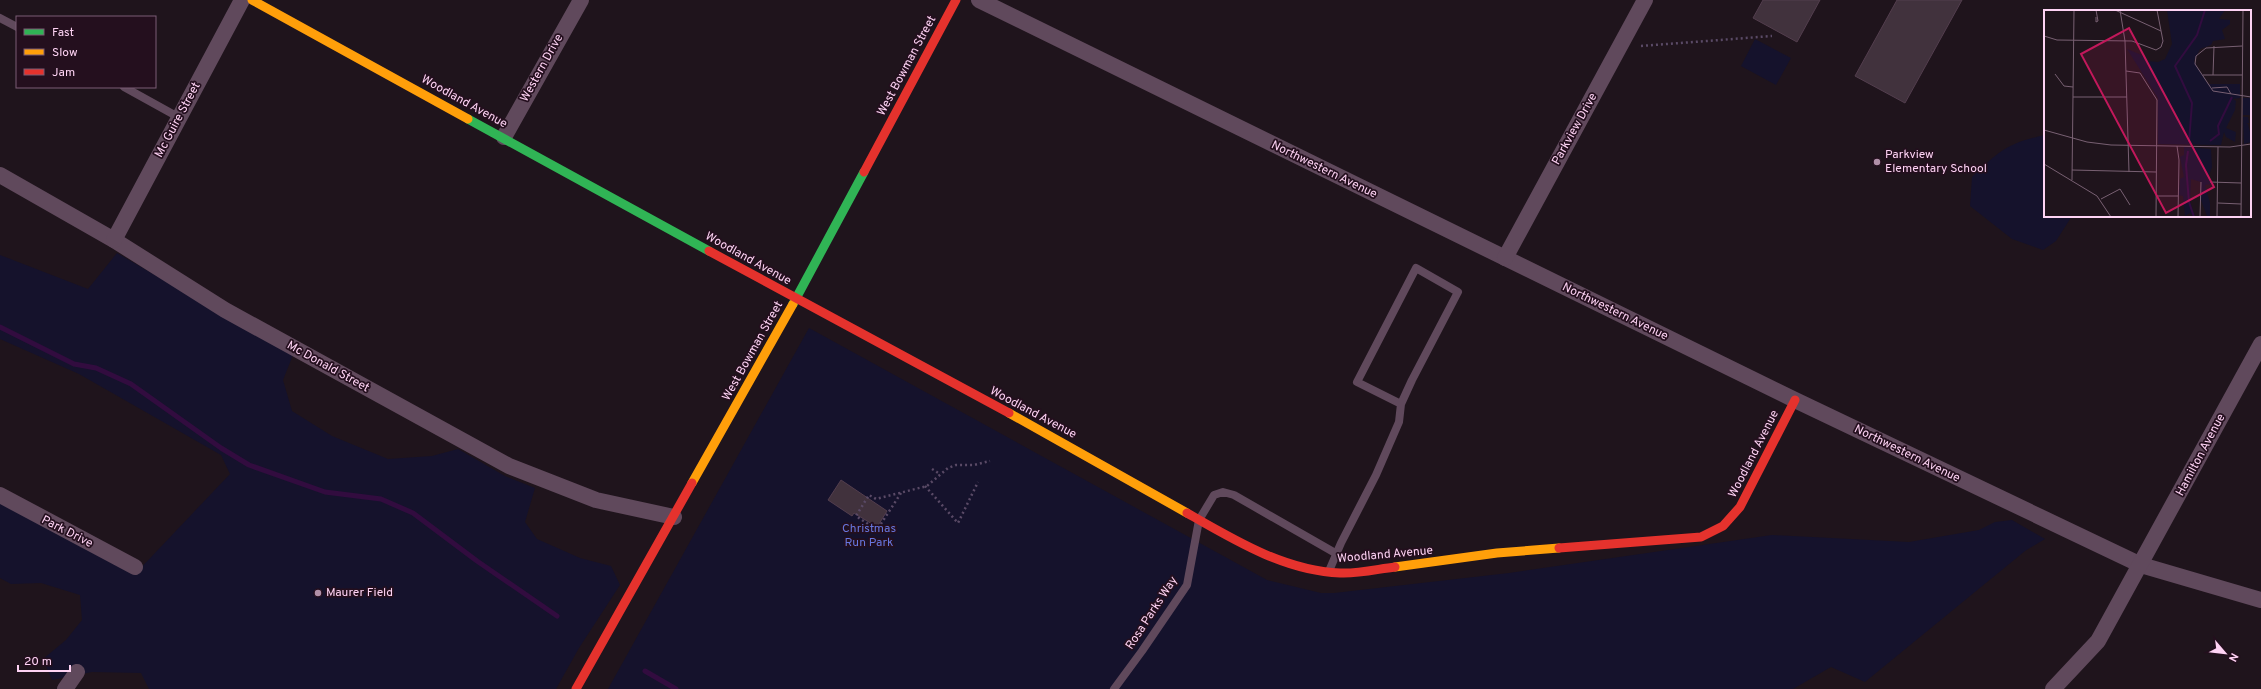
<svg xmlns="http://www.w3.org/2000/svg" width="2261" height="689" font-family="Overpass,sans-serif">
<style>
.green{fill:#15122c}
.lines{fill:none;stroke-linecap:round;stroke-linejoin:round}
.stream{stroke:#320c3f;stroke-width:5}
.building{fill:#41323d;stroke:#533e4e}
.path{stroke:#5a4a66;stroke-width:2.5;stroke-dasharray:2 3;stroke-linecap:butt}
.lane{stroke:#60495c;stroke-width:8}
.street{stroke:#60495c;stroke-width:16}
.fast{stroke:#30b455;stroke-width:9}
.slow{stroke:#ff9f0a;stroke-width:9}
.jam{stroke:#e5322d;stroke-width:9}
.poi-dot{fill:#b090a8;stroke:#240f1e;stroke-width:1.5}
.labels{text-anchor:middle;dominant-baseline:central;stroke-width:3.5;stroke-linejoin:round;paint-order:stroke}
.street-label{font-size:12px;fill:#fed3f4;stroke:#240f1e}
.poi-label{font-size:12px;fill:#fed3f4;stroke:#240f1e;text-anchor:start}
.park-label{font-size:12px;fill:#6777e0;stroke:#240f1e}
.inset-river{fill:none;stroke:#320c3f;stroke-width:2}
.inset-road{fill:none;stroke:#786072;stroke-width:1}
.view{fill:#c2185b;fill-opacity:0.15;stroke:#c2185b;stroke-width:2}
.inset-edge{fill:none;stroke:#fed3f4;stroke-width:2}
</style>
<rect width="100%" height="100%" fill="#1f141c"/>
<g class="green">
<path d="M1755,39L1791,58L1776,85L1741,66Z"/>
<path d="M2045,135V216H2072L2056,241L2043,250L2012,239L1970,206L1972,177C1999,151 2008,143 2045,135Z"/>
<path d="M117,253L293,355L283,380L292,411L332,436L388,459L432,456L458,449L505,476L535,488L525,522L537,539L580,558L611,566L620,585L579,648L556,689H149L141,673L92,672L52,680L43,659L66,640L82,620L80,595L41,583L11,584L0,578V499L136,573L230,474L221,455L79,374L0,339V255L88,289Z"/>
<path d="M809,328L1267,580L1321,593H1334L1509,573L1772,535L1909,542L1979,530L1995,522L2012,520L2045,539L2025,551L1865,682L1831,667L1793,689H608Z"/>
</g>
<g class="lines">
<g class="stream">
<path d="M0,327L74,364L96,368L131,384L221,448L249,465L325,492L381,499L413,513L477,561L557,616"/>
<path d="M645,671L676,689"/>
</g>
</g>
<g class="building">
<path d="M1763,0H1820L1797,42L1753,18Z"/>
<path d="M1897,0H1962L1905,103L1855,76Z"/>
<path d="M841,480L887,511L877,527L854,513L852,516L828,500Z"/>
</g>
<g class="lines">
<g class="path">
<path d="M1641,46L1772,36"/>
<path d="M932,469L940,474"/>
<path d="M925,486L958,523L978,482"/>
<path d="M901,493L877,530L856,516L869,495L876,499L927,486L948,468L956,465H974L990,461"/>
</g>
<g class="lane">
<path d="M0,18L17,27"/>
<path d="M124,87L180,118"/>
<path d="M1329,571L1341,543L1376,475L1399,422L1401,404L1412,380L1458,292L1416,268L1357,382L1401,404"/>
<path d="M1114,689L1142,651L1187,585L1199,520L1214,495L1223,492L1234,495L1337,554"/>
</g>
<g class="street">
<path d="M979,0L1795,400L2141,565L2261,600"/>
<path d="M504,137L581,0"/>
<path d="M0,175L114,240L225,310L509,466L596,500L674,517"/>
<path d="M114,240L242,0"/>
<path d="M1505,258L1645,0"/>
<path d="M0,495L135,567"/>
<path d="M65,689L77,672"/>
<path d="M2053,689L2098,641L2261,344"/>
</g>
<g class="fast">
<path d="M468,119L709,251"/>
<path d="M793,304L864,172"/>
</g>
<g class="slow">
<path d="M252,0L468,119"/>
<path d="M1009,413L1187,513"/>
<path d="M692,483L793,304"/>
<path d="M1395,567L1497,553L1559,548"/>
</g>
<g class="jam">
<path d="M864,172L956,0"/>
<path d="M709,251L1009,413"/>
<path d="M1187,513C1234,540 1285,571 1340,573C1358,574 1378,569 1395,567"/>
<path d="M1559,548L1701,537L1723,526L1740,507L1795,400"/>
<path d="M576,689L692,483"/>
</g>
</g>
<g class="poi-dot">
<circle cx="1877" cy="162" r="4"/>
<circle cx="318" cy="593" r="4"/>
</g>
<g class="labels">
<g class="street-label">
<text transform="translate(907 66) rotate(-62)">West Bowman Street</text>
<text transform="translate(542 68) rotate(-61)">Western Drive</text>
<text transform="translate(464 102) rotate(29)">Woodland Avenue</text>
<text transform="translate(178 120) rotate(-62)">Mc Guire Street</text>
<text transform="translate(1575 129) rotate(-61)">Parkview Drive</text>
<text transform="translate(1324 170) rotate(26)">Northwestern Avenue</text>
<text transform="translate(748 259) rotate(29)">Woodland Avenue</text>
<text transform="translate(1615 312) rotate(26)">Northwestern Avenue</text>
<text transform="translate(753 351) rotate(-61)">West Bowman Street</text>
<text transform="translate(328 367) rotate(29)">Mc Donald Street</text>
<text transform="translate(1033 413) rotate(28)">Woodland Avenue</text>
<text transform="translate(1754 454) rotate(-63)">Woodland Avenue</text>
<text transform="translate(1907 454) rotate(26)">Northwestern Avenue</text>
<text transform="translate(2201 455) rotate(-62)">Hamilton Avenue</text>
<text transform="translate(67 532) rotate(27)">Park Drive</text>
<text transform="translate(1385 555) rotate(-5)">Woodland Avenue</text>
<text transform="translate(1152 613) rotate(-57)">Rosa Parks Way</text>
</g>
<g class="poi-label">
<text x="1885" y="155">Parkview<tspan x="1885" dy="14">Elementary School</tspan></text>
<text x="326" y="593">Maurer Field</text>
</g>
<g class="park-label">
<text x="869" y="529">Christmas<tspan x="869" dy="14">Run Park</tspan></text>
</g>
</g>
<g transform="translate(2044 10)">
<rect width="207" height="207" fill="#1f141c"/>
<path d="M123,0H181L175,9L186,10V14L178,20L181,29L169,31L167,35L156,39L150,51L164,74H196V88L189,89L192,91L191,100L182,118L192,122L191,132L182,127L180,122L177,135L114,134V88L83,39L100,46L103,51L114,52L121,49L128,34ZM199,88H207V105H199ZM199,107H204L205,113H202L204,114L207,126V132L200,134ZM140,137L167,139L168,157L164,168L168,174L161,175L166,193V207L163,206L157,190V172L147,169L146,191L151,207L146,203L141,206L139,186L135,185L136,169L140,167L136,147L140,145Z" fill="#15122c"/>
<path class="inset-river" d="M166,131L175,124L174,116L188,87M145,132L148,93L131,56L153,25L161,0M144,141L142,155L145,192L150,207"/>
<path class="inset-road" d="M52,0L54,11L52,12V7M71,0L117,21M76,0L81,31L85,162M0,26L13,30L88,31L112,40L117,37L119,31L113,0M198,36L162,38L152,46L151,54L169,81L207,87M82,61L96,63L113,90L112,207M11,64L20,76L29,77M159,65H198M169,65L170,36M168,78L183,77L187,84M29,87H83M0,120L43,132L67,135L186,137L207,134M133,136L135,150L134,207M0,154L53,186L67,207M28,160L112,162M28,170L30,0M166,172L197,173M112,186H134M57,189L76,179L86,195M174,193L197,194M156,207L157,172M173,207L174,137M197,207L199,0"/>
<path class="view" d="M85,18L170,177L122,203L37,44Z"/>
<rect width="207" height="207" class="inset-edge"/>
</g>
<rect x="16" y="16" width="140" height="72" fill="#240f1e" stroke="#7b5d74"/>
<rect x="24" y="29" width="20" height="6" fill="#30b455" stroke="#7b5d74"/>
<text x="52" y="36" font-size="12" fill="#fed3f4">Fast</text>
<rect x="24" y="49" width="20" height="6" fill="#ff9f0a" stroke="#7b5d74"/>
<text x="52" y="56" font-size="12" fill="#fed3f4">Slow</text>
<rect x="24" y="69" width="20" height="6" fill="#e5322d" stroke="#7b5d74"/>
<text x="52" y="76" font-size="12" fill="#fed3f4">Jam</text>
<g transform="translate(2225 653) rotate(118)" stroke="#240f1e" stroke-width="3" paint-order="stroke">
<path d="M0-3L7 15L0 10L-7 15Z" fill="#fed3f4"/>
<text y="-6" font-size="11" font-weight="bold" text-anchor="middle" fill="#fed3f4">N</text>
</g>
<path d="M18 665v6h52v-6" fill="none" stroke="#fed3f4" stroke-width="2"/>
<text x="24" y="665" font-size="12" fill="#fed3f4" stroke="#240f1e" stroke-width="3" paint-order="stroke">20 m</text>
</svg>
